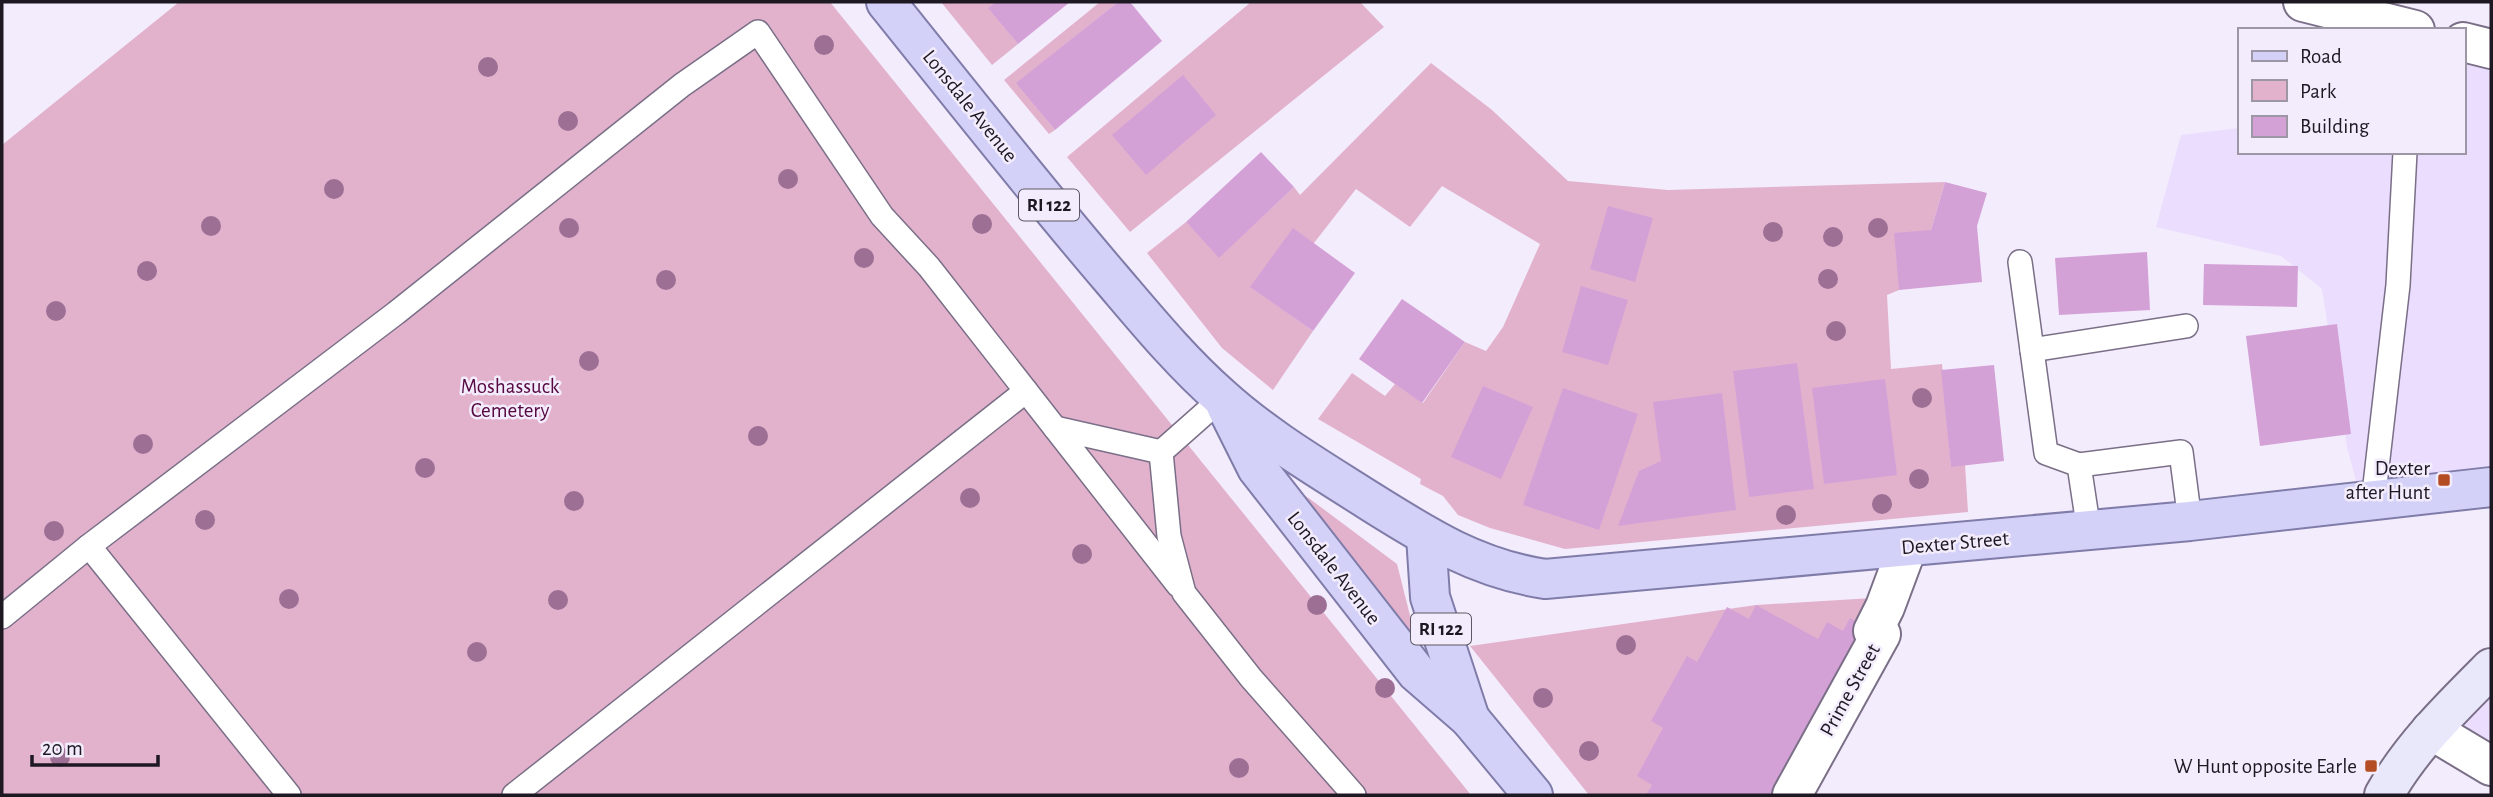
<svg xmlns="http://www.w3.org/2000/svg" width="2493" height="797" font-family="'Alegreya Sans',sans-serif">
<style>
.built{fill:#ebddfe}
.green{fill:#e2b2cd}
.building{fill:#d4a1d7}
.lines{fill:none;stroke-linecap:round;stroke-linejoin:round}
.service-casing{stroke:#7a6f87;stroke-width:26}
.minor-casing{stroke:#7a6f87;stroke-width:42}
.secondary-casing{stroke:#7a6f87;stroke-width:42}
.primary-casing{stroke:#807ca9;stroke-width:42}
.service{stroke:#fff;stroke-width:23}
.minor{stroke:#fff;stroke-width:38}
.secondary{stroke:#e9e8fb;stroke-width:38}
.primary{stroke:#d3d1f7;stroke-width:38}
.tree{fill:#9d6f95}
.poi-dot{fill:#b44d24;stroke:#f3ecfc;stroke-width:2.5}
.labels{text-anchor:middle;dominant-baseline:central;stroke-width:5;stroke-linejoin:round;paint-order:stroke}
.shield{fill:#f3ecfc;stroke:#5d5863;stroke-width:2}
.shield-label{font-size:19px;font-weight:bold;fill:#1d1822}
.street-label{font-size:21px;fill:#1d1822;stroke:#f3ecfc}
.park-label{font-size:21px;fill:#560840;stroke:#f3ecfc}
.poi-label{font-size:21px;fill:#1d1822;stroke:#f3ecfc;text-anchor:end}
</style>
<rect width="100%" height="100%" fill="#f3ecfc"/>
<g class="built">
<path d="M2463,63L2491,70V502L2363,507L2347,447L2322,289L2281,256L2156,227L2181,135L2239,128V152H2463Z"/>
<path d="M2491,678V785L2432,742Z"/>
</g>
<g class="green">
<path d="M179,2H830L1471,795H2V145Z"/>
<path d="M941,2H996L989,8L1018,44L992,65Z"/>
<path d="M1100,2H1118L1017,83L1055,130L1049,134L1004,80Z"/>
<path d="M1251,2H1360L1384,27L1130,232L1067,157Z"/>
<path d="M1431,63L1492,110L1568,181L1668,190L1945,182L1931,230L1899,290L1887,295L1891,369L1942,364L1951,466L1965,464L1968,512L1565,549L1490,528L1458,515L1443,496L1420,484L1421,479L1318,419L1352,373L1385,396L1395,384L1423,403L1465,342L1486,351L1503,327L1540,244L1442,186L1410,227L1356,189L1314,243L1251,287L1313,331L1273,390L1222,348L1147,253L1186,222L1219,257L1294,187L1300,195Z"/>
<path d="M1267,471L1310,499L1397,564L1419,651Z"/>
<path d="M1889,597L1784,795H1589L1470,646L1756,605Z"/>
</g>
<g class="building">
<path d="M996,2H1070L1018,44L988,8Z"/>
<path d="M1118,2H1130L1162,41L1055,130L1016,83Z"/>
<path d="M1183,75L1216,115L1146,175L1112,135Z"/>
<path d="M1261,152L1294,187L1219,258L1186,222Z"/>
<path d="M1945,182L1987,193L1977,226L1982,282L1899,290L1894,233L1931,230Z"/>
<path d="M1608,206L1653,218L1635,282L1590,269Z"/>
<path d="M1293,228L1355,273L1313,331L1250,287Z"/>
<path d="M2147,252L2150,310L2059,315L2055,258Z"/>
<path d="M2204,264L2298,266L2297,307L2203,305Z"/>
<path d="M1581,286L1628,300L1608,365L1562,352Z"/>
<path d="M1402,299L1465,342L1422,403L1359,359Z"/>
<path d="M2337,324L2351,434L2260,446L2246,336Z"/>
<path d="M1797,363L1814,489L1749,497L1733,371Z"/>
<path d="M1994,365L2004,461L1951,467L1941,370Z"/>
<path d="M1885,379L1897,475L1824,484L1812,388Z"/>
<path d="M1483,386L1533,407L1501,479L1451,457Z"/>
<path d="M1563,388L1638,414L1599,530L1523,505Z"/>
<path d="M1722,393L1736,510L1618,526L1639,471L1661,461L1653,402Z"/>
<path d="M1756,605L1818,639L1827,622L1843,631L1850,618L1873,631L1782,795H1646L1652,785L1637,776L1663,728L1651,721L1687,656L1697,662L1727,607L1749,619Z"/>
</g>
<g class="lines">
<g class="service-casing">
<g id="service">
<path d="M2020,262L2046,453L2079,465L2089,531"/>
<path d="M2032,350L2186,326"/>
<path d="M1222,398L1161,452L1169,536L1184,593L1251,678L1354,795"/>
<path d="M1161,452L1055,428L1178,585"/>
<path d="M2079,465L2181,452L2190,521"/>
<path d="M2373,502L2398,285L2405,152"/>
<path d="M2,617L89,546"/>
<path d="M289,795L89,546L396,313L682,85L758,32L882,216L929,267L1055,428"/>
<path d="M514,795L1026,391"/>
</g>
</g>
<g class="minor-casing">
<g id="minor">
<path d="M2303,2L2415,30"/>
<path d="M2463,42L2491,49"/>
<path d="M2431,730L2491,766"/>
<path d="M1792,795L1881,634L1873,631L1885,607L1907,548"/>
</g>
</g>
<g class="secondary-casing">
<path id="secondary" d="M2384,795C2411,747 2452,707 2491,668"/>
</g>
<g class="primary-casing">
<g id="primary">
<path d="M886,2C960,94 1033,187 1110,277C1145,318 1180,361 1221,397C1265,437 1318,468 1368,500C1427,537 1475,568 1545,579L2190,521L2491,487"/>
<path d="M1226,406L1257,468L1417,673L1470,719L1533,795"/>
<path d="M1426,536L1430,597L1470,719"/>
</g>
</g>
<use href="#service" class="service"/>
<use href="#minor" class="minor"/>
<use href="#secondary" class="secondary"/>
<use href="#primary" class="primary"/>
</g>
<g class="tree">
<circle cx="824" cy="45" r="10"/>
<circle cx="488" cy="67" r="10"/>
<circle cx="568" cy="121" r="10"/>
<circle cx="788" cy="179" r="10"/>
<circle cx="334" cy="189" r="10"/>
<circle cx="982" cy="224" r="10"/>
<circle cx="211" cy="226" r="10"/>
<circle cx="569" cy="228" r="10"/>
<circle cx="1878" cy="228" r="10"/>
<circle cx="1773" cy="232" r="10"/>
<circle cx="1833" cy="237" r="10"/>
<circle cx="864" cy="258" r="10"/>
<circle cx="147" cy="271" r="10"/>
<circle cx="1828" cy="279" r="10"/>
<circle cx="666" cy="280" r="10"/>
<circle cx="56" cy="311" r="10"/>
<circle cx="1836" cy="331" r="10"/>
<circle cx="589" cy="361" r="10"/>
<circle cx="1922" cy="398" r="10"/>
<circle cx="758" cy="436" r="10"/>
<circle cx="143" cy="444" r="10"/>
<circle cx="425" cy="468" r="10"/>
<circle cx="1919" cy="479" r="10"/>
<circle cx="970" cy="498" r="10"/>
<circle cx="574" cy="501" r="10"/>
<circle cx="1882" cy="504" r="10"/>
<circle cx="1786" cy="515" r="10"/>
<circle cx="205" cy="520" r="10"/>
<circle cx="54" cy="531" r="10"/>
<circle cx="1082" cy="554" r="10"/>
<circle cx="289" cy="599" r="10"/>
<circle cx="558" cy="600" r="10"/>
<circle cx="1317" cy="605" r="10"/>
<circle cx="1626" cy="645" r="10"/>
<circle cx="477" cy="652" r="10"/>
<circle cx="1385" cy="688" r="10"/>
<circle cx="1543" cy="698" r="10"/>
<circle cx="1589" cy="751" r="10"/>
<circle cx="60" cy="757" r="10"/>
<circle cx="1239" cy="768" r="10"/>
</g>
<g class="poi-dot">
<rect x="2437" y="473" width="14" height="14" rx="3.5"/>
<rect x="2364" y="759" width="14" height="14" rx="3.5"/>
</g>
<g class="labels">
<g class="shield">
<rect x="1019" y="189.5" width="60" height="31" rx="5"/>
<rect x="1411" y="613.5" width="60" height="31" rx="5"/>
</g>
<g class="shield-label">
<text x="1049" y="205">RI 122</text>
<text x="1441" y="629">RI 122</text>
</g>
<g class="street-label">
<text transform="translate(970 106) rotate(51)">Lonsdale Avenue</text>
<text transform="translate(1955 543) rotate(-5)">Dexter Street</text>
<text transform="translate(1334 568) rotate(52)">Lonsdale Avenue</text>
<text transform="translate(1850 690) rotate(-61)">Prime Street</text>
</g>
<g class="park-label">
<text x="510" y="386">Moshassuck<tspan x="510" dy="24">Cemetery</tspan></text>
</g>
<g class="poi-label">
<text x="2430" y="468">Dexter<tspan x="2430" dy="24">after Hunt</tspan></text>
<text x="2357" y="766">W Hunt opposite Earle</text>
</g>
</g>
<rect width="2493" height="797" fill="none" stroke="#1d1822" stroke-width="7"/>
<rect x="2238" y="28" width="228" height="126" fill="#f3ecfc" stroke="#9d97a5" stroke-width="2"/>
<rect x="2252" y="51" width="35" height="10" fill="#d3d1f7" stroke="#9d97a5" stroke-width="2"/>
<text x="2300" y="63" font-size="21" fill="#1d1822">Road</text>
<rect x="2252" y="80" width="35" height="21" fill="#e2b2cd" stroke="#9d97a5" stroke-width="2"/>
<text x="2300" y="98" font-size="21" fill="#1d1822">Park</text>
<rect x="2252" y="116" width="35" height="21" fill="#d4a1d7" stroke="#9d97a5" stroke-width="2"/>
<text x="2300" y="133" font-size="21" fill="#1d1822">Building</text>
<path d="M32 755v10h126v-10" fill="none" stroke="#1d1822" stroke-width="3.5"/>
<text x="42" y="755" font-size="21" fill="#1d1822" stroke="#f3ecfc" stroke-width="5" paint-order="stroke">20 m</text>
</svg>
